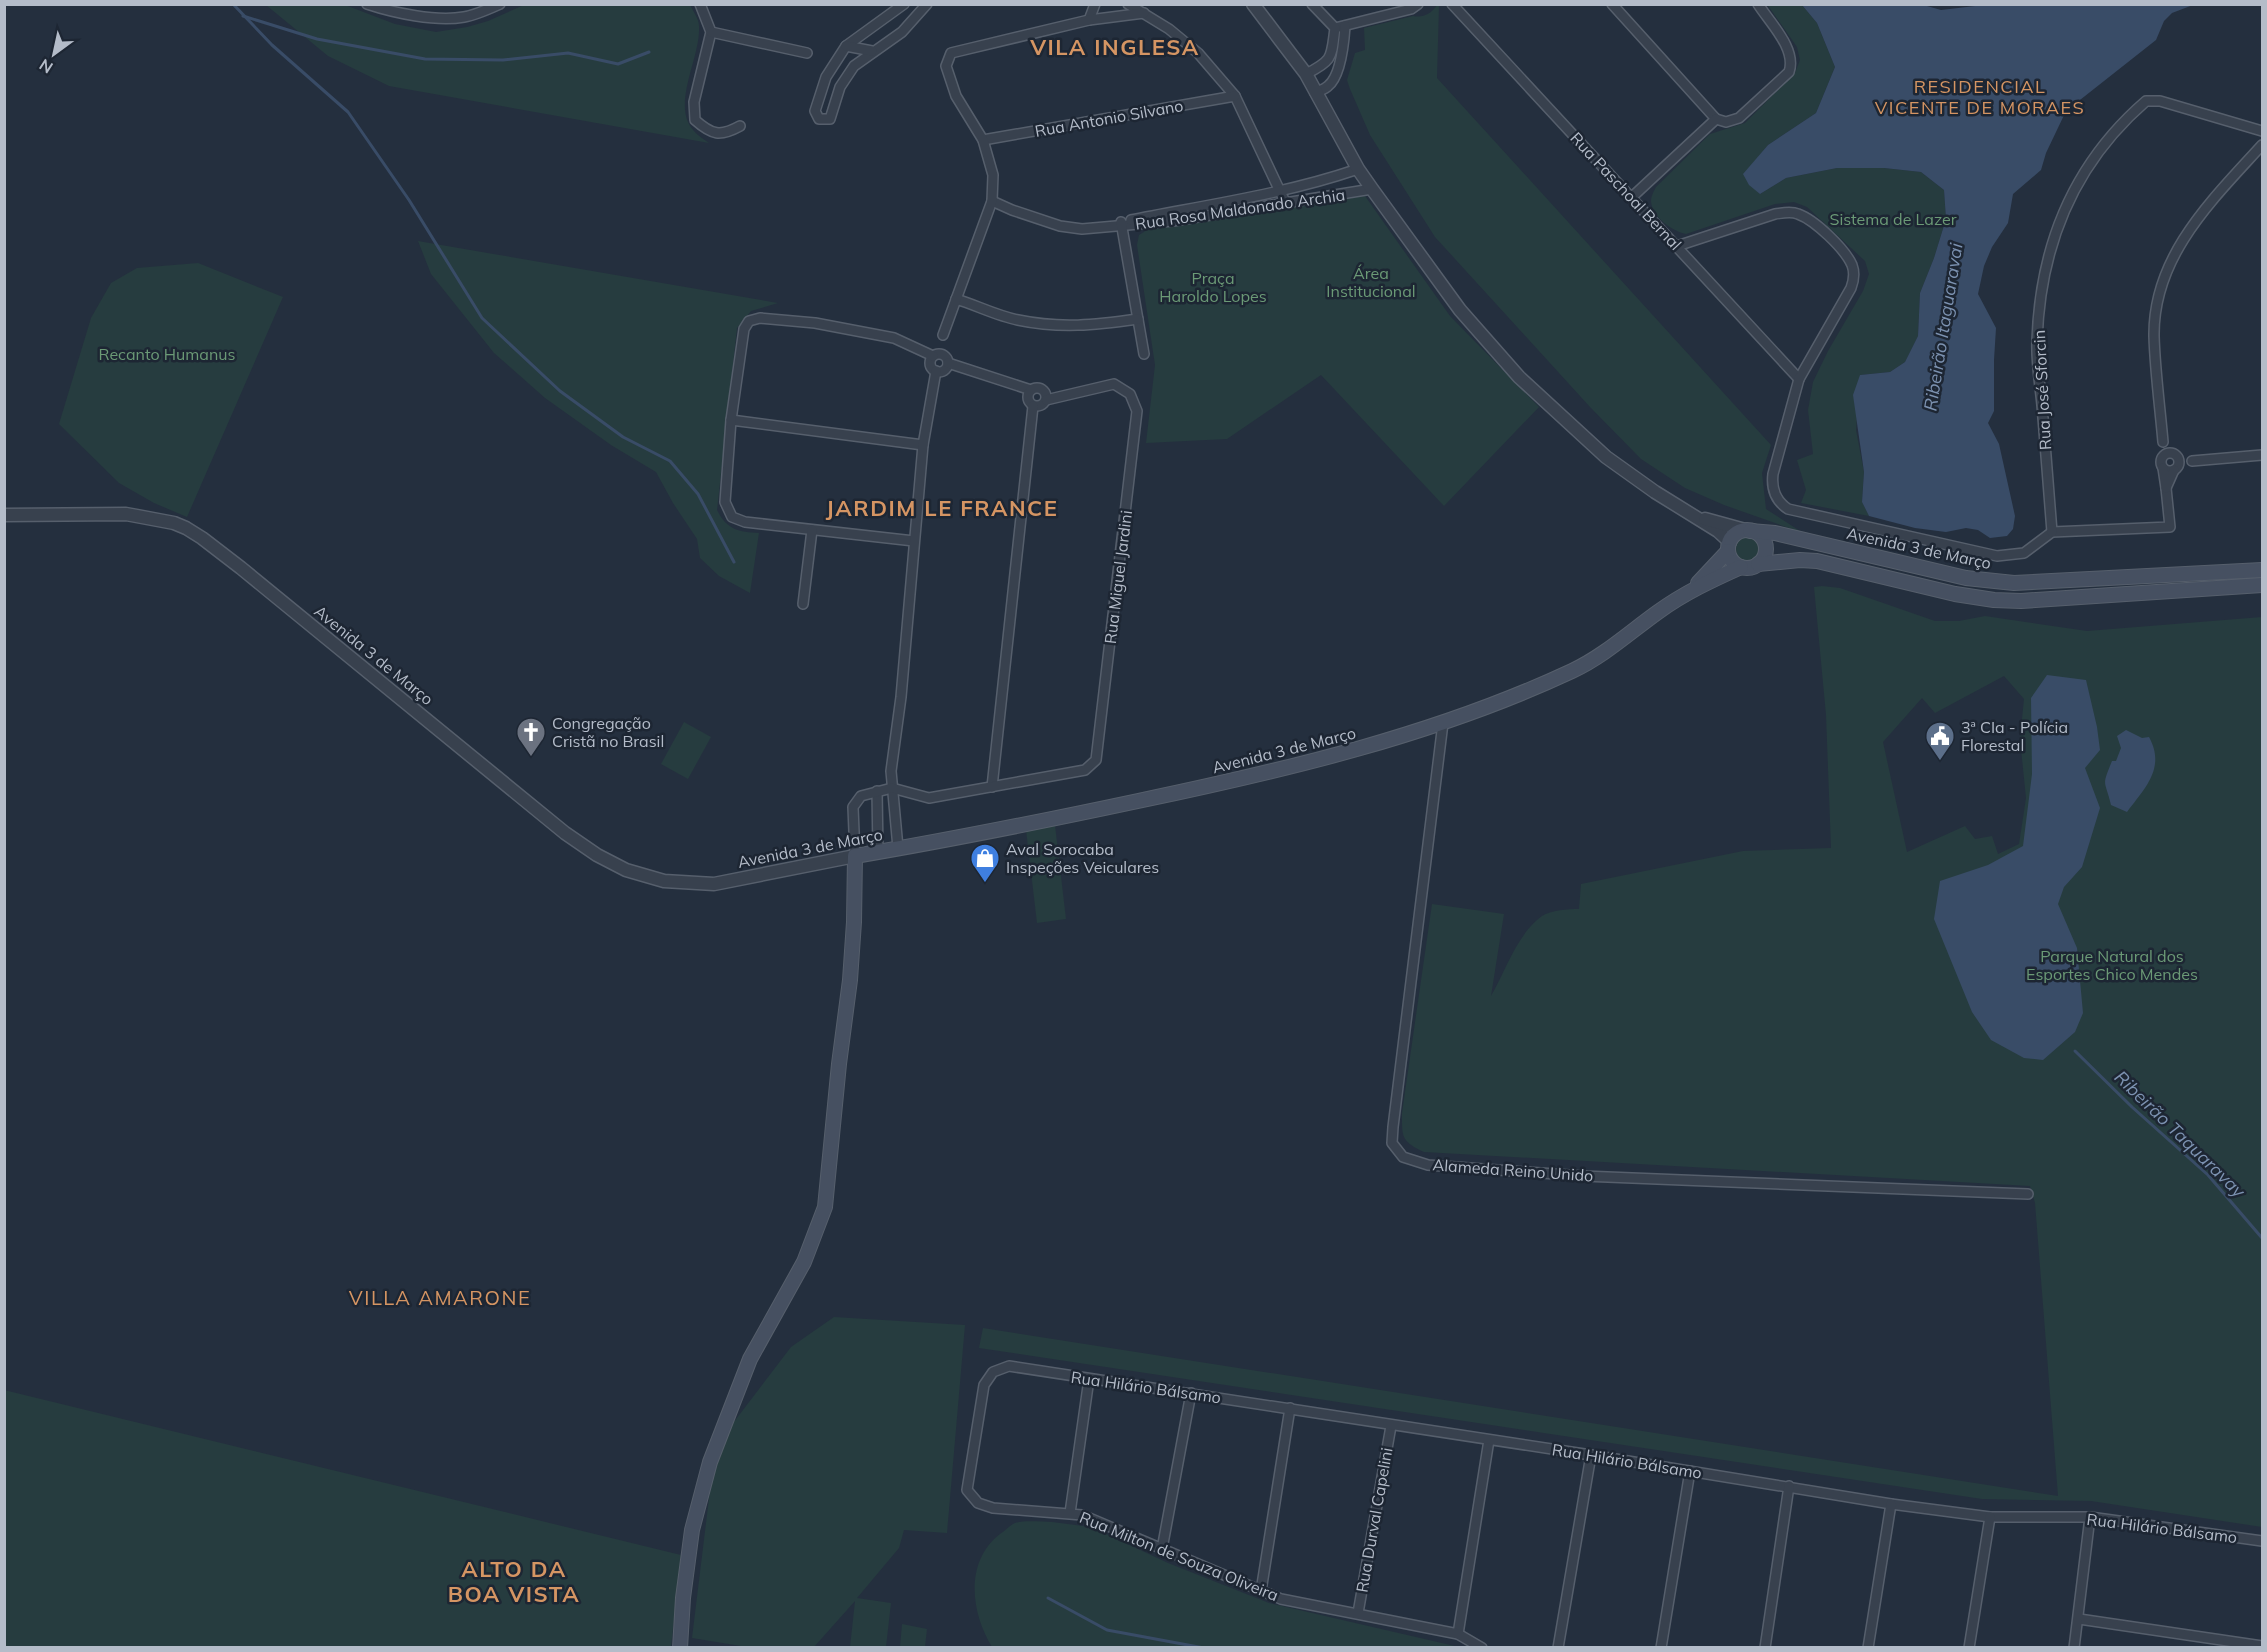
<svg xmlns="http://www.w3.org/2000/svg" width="2267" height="1652" font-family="Mulish,sans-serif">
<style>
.green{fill:#263c3f;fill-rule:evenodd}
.water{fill:#394c67}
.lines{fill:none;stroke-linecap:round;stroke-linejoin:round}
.stream{stroke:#394c67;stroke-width:3}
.minor-casing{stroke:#565f6c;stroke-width:12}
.tertiary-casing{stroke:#565f6c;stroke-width:15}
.secondary-casing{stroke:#565f6c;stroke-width:16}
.minor{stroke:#38414e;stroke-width:9}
.tertiary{stroke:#38414e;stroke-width:12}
.secondary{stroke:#465061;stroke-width:14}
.labels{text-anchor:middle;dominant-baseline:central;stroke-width:5;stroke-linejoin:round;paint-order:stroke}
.street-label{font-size:16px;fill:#b4bcc9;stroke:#1d2633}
.park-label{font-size:16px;fill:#6b9a76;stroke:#1d2633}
.poi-label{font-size:16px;fill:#b4bcc9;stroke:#1d2633;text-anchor:start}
.neighbourhood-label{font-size:18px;letter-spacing:1.5px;fill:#d59563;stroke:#1d2633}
.water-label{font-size:18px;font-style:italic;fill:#7c92b1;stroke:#1d2633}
.quarter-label{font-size:20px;letter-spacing:1.5px;fill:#d59563;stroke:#1d2633}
.district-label{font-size:22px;font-weight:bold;letter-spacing:1.5px;fill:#d59563;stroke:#1d2633}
</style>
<rect width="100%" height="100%" fill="#242f3e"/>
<g class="green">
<path d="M1767,4L1802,5L1817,23L1835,67L1816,113L1768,145L1744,174L1760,194L1786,178L1837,168H1884L1921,172L1944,190L1946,219L1934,258L1920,293L1918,336L1905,362L1890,372L1860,375L1856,430L1864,472L1862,502L1869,516L1801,503L1806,490L1797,460L1813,454L1808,410L1813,382L1828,351L1863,291L1869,274L1865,261L1807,207L1794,202L1775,204L1686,234C1672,231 1652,217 1651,201C1651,196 1654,191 1656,187L1710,134L1745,123L1795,73L1800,60L1797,47Z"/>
<path d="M266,5H345L395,24L436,32L467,27L488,21L524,5H690C693,11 699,19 699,26C701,58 670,106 694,131C698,136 704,139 709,143L389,86L328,56Z"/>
<path d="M1437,5H1439L1437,78L1771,445L1762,473L1766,509L1803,533L1724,505L1685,488L1641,459L1590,407L1435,237L1370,135L1350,89L1347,80L1355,53L1365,50L1364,28L1413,16C1423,18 1431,14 1437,5Z"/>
<path d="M1365,196L1450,316L1539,407L1444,506L1321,375L1227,439L1146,443L1155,365L1137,245L1139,235L1147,230Z"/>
<path d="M418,241L778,303L751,311L737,328L717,510C727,530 739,532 759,533L750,593L719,576L700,558L697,539L673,503L656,472L611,445L545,398L494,353L431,274Z"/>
<path d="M198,263L283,297L187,517L154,503L119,483L59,424L91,318L111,283L137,268Z"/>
<circle cx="1748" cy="549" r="12"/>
<path d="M1822,586L1840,588L1935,621H1959L1985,616L2087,631L2262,617V1527L2091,1501L1982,1499L979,1348L983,1328L2058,1496L2035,1203L2030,1186L1424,1152C1401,1141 1402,1137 1402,1113L1432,904L1504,914L1491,996C1506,970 1517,934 1542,916C1551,910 1568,909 1579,909L1581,884L1743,851L1831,848L1826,715L1814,587ZM2004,676L2024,699L2020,739L2026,798L2019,844L1998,854L1992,836L1975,839L1965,826L1907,852L1883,742L1922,698L1935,713Z"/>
<path d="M684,722L711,737L688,779L661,764Z"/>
<path d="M1055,825L1066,919L1037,923L1026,830Z"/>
<path d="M834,1317L965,1325L947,1533L904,1530L899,1548L857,1598L891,1603L886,1647H850L855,1601L814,1647H747L692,1638L711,1482L730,1427L791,1347Z"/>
<path d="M4,1390L681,1555L671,1647H5Z"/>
<path d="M1052,1522L1091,1527L1168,1563L1269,1603L1459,1647H992C971,1613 964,1562 1000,1534C1005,1531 1010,1525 1015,1523C1025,1520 1042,1522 1052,1522Z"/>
<path d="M902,1624L927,1629L925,1647H900Z"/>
</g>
<g class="water">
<path d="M1920,4L1941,10L1992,4L2193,5L2172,13L2164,21L2156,40L2066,111L2046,153L2041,170L2013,194L2008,223L1992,247L1984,266L1978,294L1996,328L1994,360V411L1988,423L1999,444L2015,516L2013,529L2007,536L1990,538L1978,530L1966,528L1946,532L1915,528L1869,516L1862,502L1864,472L1853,395L1860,375L1890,372L1905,362L1918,336L1920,293L1934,258L1946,219L1944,190L1921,172L1884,168H1837L1786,178L1760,194L1749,185L1743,174L1768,145L1816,113L1835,67L1817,23L1802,5Z"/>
<path d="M2047,675L2086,680L2097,727L2100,750L2085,768L2100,808L2082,867L2064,887L2058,904L2077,948L2083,1013L2075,1032L2043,1060L2024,1058L1991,1040L1972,1012L1934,919L1940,881L1988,865L2023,846L2032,774L2031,698Z"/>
<path d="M2126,730L2142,738L2149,737C2166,768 2145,788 2127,812L2111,805C2105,779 2101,788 2112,761H2116L2121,748L2117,736Z"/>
</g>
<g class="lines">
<g class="stream">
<path d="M233,4L272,45L348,112L409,200L482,318L560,391L623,437L670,461L698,494L734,562"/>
<path d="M243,16L317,39L425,59L503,60L568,53L618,64L649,52"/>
<path d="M2075,1051L2132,1107L2208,1175L2262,1238"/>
<path d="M1048,1598L1107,1630L1204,1648"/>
</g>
<g class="minor-casing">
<g id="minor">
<path d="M367,4C394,13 436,22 464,17C476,15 489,9 500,4"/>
<path d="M700,4L711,32L694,102L695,120C712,135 720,137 740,126"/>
<path d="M904,4L846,46L826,77L815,111L819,119H830L840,87L854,66L902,32L927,4"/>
<path d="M1128,4L1169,29L1198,53L1235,96L1286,204"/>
<path d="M1452,4L1799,379"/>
<path d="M1612,4L1716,119"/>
<path d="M1089,20L1095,4"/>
<path d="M1335,28L1411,9L1418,4"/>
<path d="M711,32L807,53"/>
<path d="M846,46L872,51"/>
<path d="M1306,74C1334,60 1331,57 1335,28L1312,4"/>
<path d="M1315,93C1319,91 1325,89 1328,86C1341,76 1344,41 1345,26"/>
<path d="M1716,119L1726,122L1739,118L1789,72C1797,49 1770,23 1758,4"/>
<path d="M983,140L1235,96"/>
<path d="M1632,197L1716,119"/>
<path d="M992,201L1012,210L1060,226L1082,229L1173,221L1372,189"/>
<path d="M1131,220C1207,205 1285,194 1358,169"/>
<path d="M1121,222L1144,354"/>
<path d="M1677,246L1775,214C1783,213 1791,211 1798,214C1815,220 1845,249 1852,265C1855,273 1854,280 1851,288L1799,379L1773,474C1771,490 1776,501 1788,509L1997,556L2024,553L2052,532L2170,527L2166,488"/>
<path d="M956,299C976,305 997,316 1018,320C1061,329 1095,325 1138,319"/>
<path d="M943,335L992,201L993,175L983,140L956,96L946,66L951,53L1089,20L1144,13"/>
<circle cx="939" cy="363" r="9"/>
<path d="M948,363L1031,390"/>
<circle cx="1037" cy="397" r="9"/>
<path d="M731,420L923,445"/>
<path d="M2163,442C2160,407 2155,371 2154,336C2153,256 2212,200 2262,145"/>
<circle cx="2170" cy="462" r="9"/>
<path d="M2192,461L2262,455"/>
<path d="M2163,468L2166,488L2174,470"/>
<path d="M2052,532C2049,489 2045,447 2042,405C2040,384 2036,362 2037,341C2040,246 2073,164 2146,101H2160L2262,131"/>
<path d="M914,541L745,522L732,517L725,502L731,420L744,329L749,321L760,318L815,323L894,338L933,356"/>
<path d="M803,604L812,530"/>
<path d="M1443,723L1393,1127L1392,1143L1403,1157L1428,1165L1583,1176L2028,1194"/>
<path d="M992,787L1033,406"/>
<path d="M877,791L878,852"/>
<path d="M898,848L891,771L901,697L923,445L936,371"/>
<path d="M855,856L853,807L861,796L892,788L929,798L1085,770L1096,760L1137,411L1130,394L1114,384L1046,400"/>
<path d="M1070,1513L1089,1379"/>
<path d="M1162,1549L1191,1393"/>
<path d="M1261,1591L1290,1408"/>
<path d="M1358,1613L1391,1426"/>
<path d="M2079,1619L2262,1646"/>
<path d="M1458,1634L1489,1440"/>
<path d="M1482,1648L1458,1634L1281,1599L1082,1515L993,1508L978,1503L967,1490L984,1385L993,1372L1009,1366L1591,1455L1891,1504L1990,1517H2090L2262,1541"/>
<path d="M1558,1648L1591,1455"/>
<path d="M1661,1648L1690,1471"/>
<path d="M1765,1648L1789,1486"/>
<path d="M1868,1648L1891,1504"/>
<path d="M1969,1648L1990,1517"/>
<path d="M2074,1648L2090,1517"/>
</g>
</g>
<g class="tertiary-casing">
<g id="tertiary">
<path d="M1253,4L1306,74L1358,169L1372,189L1460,310L1519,377L1606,457L1655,492L1718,531L1730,542"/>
<path d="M4,515L126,514L174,523L186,528L202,538L241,568L565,833L597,855L626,870L664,881L714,884L855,856"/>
<path d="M1705,519L1745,530"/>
</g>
</g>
<g class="secondary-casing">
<g id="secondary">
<circle cx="1747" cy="549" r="19"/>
<path d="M1750,531L1775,533L1966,578L2014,583L2262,570"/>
<path d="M1758,564L1800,560L1817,561L1955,594L1994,600L2021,601L2262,585"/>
<path d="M1698,583L1728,551"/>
<path d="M680,1648L683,1598L692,1530L710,1462L750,1359L804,1262L825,1207L839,1064L850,980L854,922L855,856C949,840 1044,821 1138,801C1286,770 1435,735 1572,671C1604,656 1630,632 1658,612C1684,593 1712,580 1741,567"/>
</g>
</g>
<use href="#minor" class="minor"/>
<use href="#tertiary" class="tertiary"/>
<use href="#secondary" class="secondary"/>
</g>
<defs>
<g id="church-pin" transform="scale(1.5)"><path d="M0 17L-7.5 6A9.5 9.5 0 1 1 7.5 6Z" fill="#6b7280" stroke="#1d2633"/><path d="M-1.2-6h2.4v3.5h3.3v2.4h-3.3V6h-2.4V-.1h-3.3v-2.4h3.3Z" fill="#fff"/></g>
<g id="civic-pin" transform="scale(1.5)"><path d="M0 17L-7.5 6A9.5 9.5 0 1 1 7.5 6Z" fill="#5c6f8a" stroke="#1d2633"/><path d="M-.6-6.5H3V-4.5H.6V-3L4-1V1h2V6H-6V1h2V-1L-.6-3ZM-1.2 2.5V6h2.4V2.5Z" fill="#fff"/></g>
<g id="shop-pin" transform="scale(1.5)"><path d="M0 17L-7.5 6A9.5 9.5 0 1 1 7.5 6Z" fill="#3f7fe0" stroke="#1d2633"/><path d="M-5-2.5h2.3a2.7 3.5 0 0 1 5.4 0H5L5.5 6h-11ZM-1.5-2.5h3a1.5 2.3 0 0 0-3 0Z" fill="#fff"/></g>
</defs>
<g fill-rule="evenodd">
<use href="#church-pin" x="531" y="732"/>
<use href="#civic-pin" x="1940" y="736"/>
<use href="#shop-pin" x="985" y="858"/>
</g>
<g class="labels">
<g class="street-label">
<text transform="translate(1109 118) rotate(-10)">Rua Antonio Silvano</text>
<text transform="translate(1626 191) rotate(47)">Rua Paschoal Bernal</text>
<text transform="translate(1240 209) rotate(-8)">Rua Rosa Maldonado Archia</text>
<text transform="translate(2042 390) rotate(-93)">Rua José Sforcin</text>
<text transform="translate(1919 548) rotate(12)">Avenida 3 de Março</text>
<text transform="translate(1118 577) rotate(-83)">Rua Miguel Jardini</text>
<text transform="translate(374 655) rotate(39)">Avenida 3 de Março</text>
<text transform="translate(1284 750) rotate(-14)">Avenida 3 de Março</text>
<text transform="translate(810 848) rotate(-11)">Avenida 3 de Março</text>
<text transform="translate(1513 1170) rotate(4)">Alameda Reino Unido</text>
<text transform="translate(1146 1387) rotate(8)">Rua Hilário Bálsamo</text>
<text transform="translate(1627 1461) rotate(9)">Rua Hilário Bálsamo</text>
<text transform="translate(1374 1520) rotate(-80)">Rua Durval Capelini</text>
<text transform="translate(2162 1528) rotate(7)">Rua Hilário Bálsamo</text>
<text transform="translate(1179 1556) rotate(22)">Rua Milton de Souza Oliveira</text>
</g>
<g class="park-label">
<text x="1893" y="219">Sistema de Lazer</text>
<text x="1371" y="273">Área<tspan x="1371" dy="18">Institucional</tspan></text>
<text x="1213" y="278">Praça<tspan x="1213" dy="18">Haroldo Lopes</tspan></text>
<text x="167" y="354">Recanto Humanus</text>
<text x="2112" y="956">Parque Natural dos<tspan x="2112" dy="18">Esportes Chico Mendes</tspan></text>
</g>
<g class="poi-label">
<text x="552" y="723">Congregação<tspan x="552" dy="18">Cristã no Brasil</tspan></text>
<text x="1961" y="727">3ª CIa - Polícia<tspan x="1961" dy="18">Florestal</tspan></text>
<text x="1006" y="849">Aval Sorocaba<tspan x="1006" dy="18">Inspeções Veiculares</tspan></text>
</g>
<g class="neighbourhood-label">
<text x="1980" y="86">RESIDENCIAL<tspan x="1980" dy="21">VICENTE DE MORAES</tspan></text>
</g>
<g class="water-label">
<text transform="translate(1943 327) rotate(-81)">Ribeirão Itaguaravai</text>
<text transform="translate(2180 1134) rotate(44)">Ribeirão Taquaravay</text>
</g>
<g class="quarter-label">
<text x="440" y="1297">VILLA AMARONE</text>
</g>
<g class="district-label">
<text x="1115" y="47">VILA INGLESA</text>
<text x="942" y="508">JARDIM LE FRANCE</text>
<text x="514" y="1569">ALTO DA<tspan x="514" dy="25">BOA VISTA</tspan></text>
</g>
</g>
<rect width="2267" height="1652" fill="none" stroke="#b4bcc9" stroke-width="12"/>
<g transform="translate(54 54) rotate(213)" stroke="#1d2633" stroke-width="4.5" paint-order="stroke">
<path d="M0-4.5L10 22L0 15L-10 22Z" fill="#b4bcc9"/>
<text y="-9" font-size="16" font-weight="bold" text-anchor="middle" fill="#b4bcc9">N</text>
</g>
</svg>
